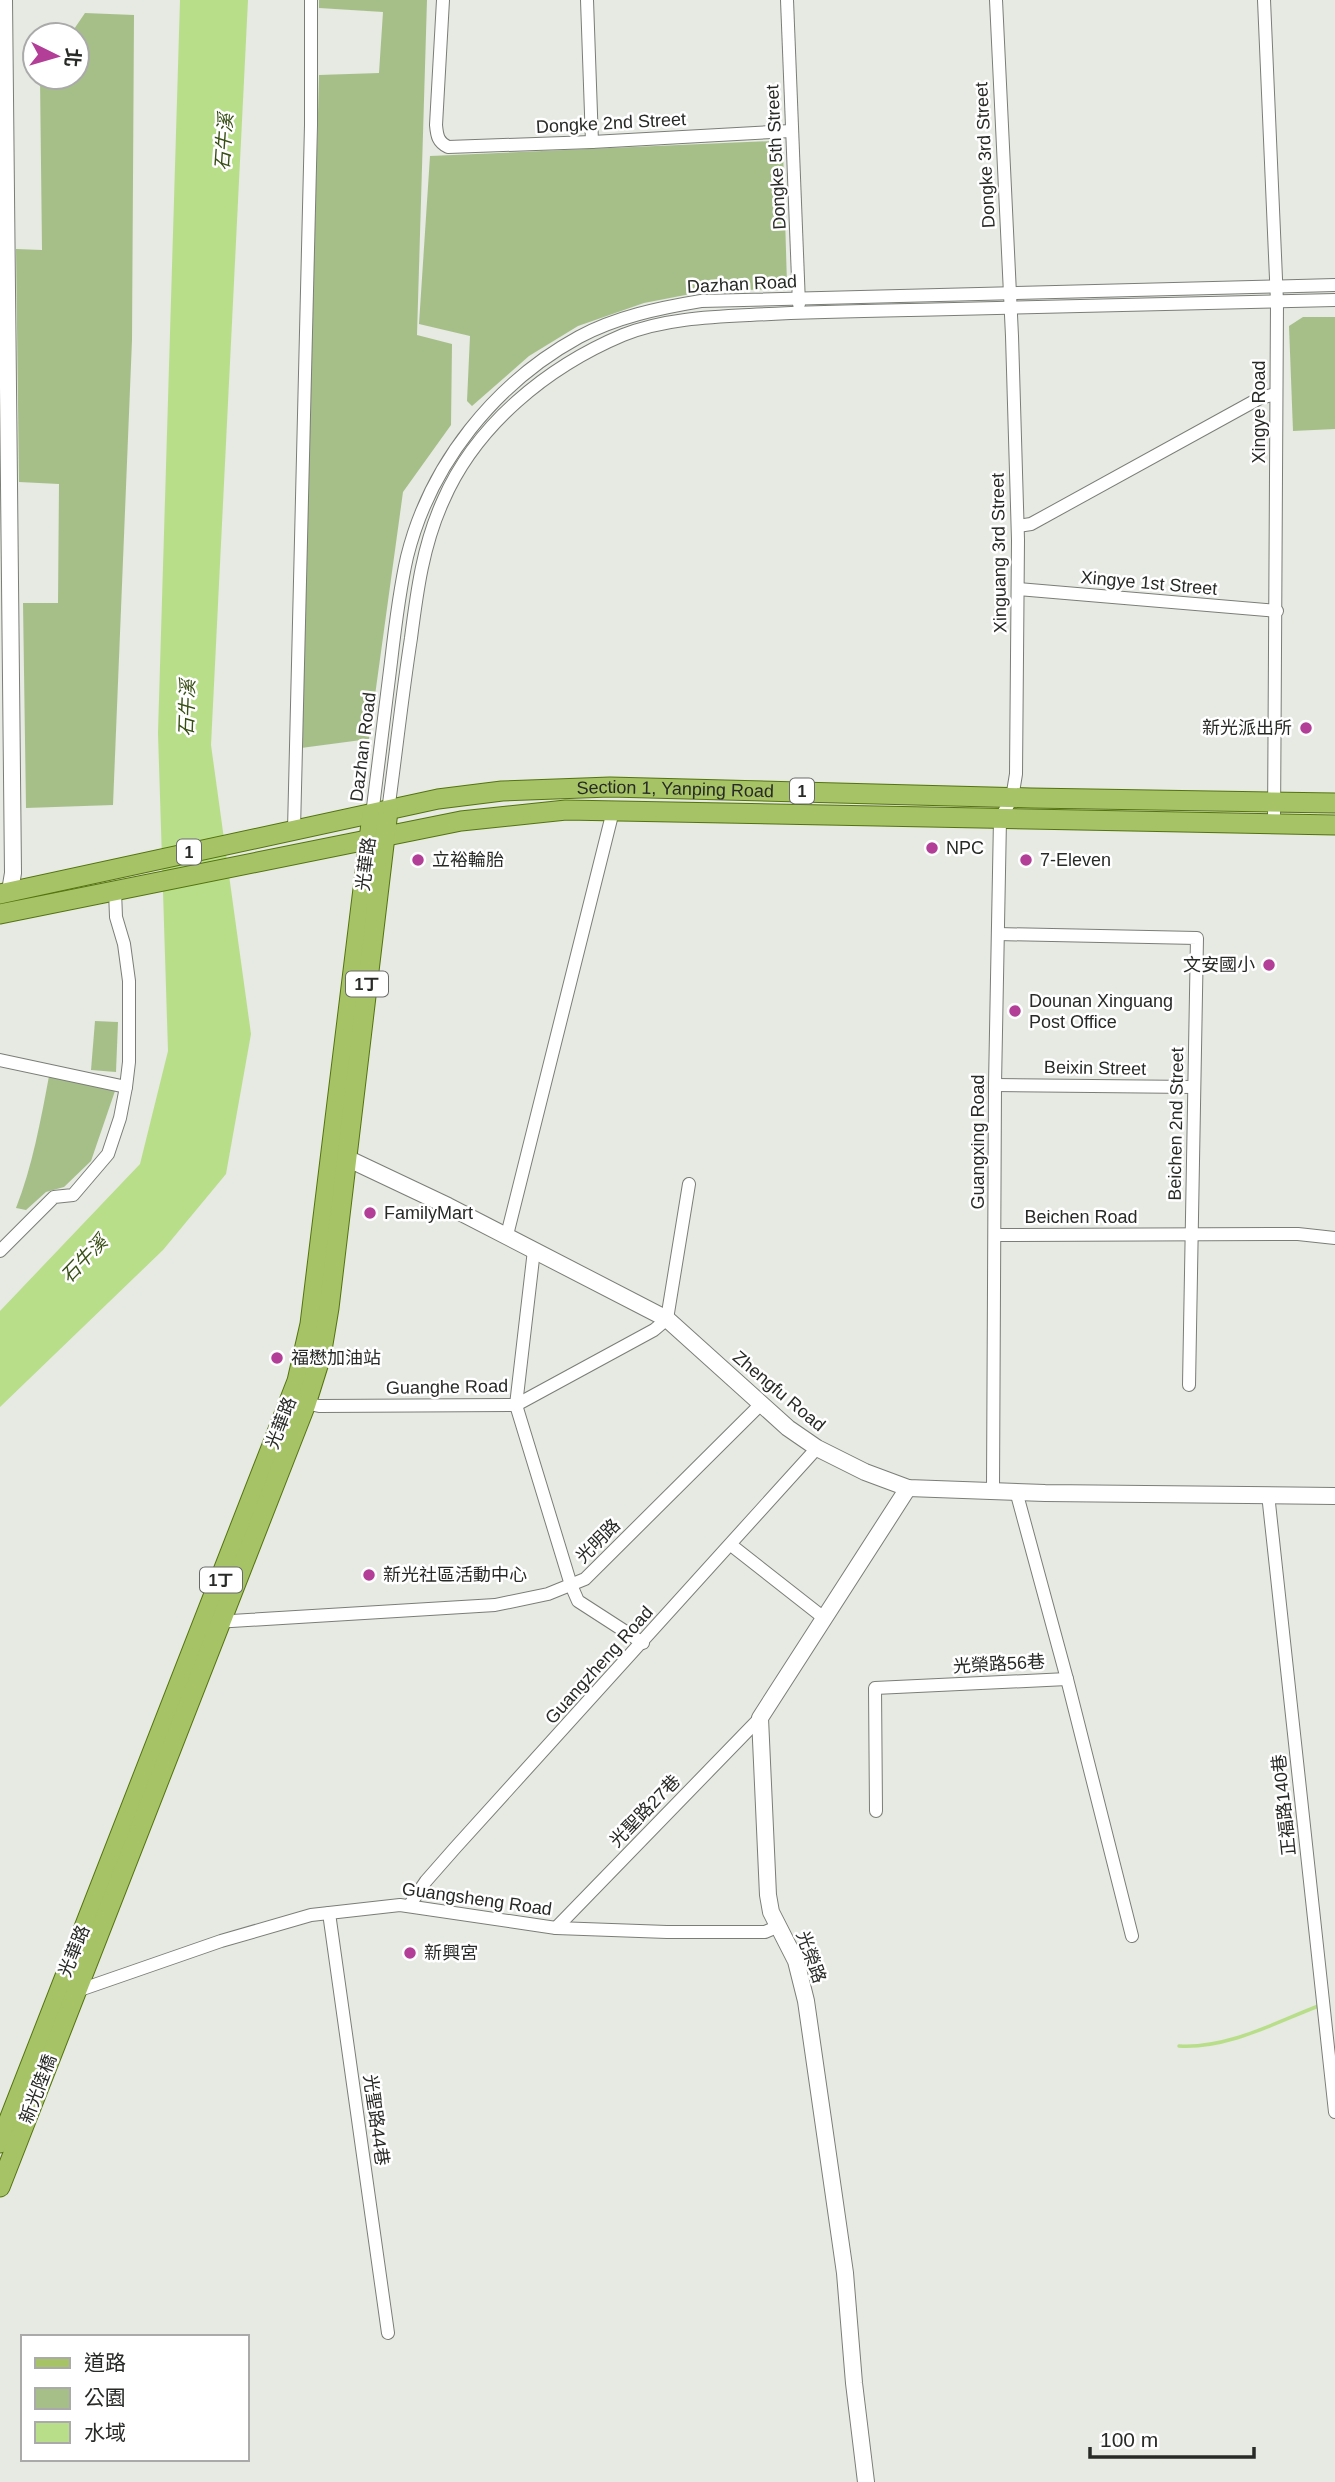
<svg xmlns="http://www.w3.org/2000/svg" width="1335" height="2482" font-family="Helvetica,'Noto Sans TC',sans-serif">
<style>
.green{fill:#a6bf89}
.water{fill:#b8de8a}
.lines{fill:none;stroke-linecap:round;stroke-linejoin:round}
.stream{stroke:#b8de8a;stroke-width:3.5}
.minor-casing{stroke:#7b7e77;stroke-width:14}
.tertiary-casing{stroke:#7b7e77;stroke-width:18}
.primary-casing{stroke:#54730e;stroke-width:21}
.minor{stroke:#fff;stroke-width:12}
.tertiary{stroke:#fff;stroke-width:16}
.primary{stroke:#a6c366;stroke-width:19}
.poi-dot{fill:#b23e97;stroke:#fff;stroke-width:2.5}
.labels{text-anchor:middle;dominant-baseline:central;stroke-width:5;stroke-linejoin:round;paint-order:stroke}
.shield{fill:#fff;stroke:#686a68;stroke-width:2}
.shield-label{font-size:16px;font-weight:bold;fill:#282a27}
.street-label{font-size:18px;fill:#282a27;stroke:#fff}
.poi-label{font-size:18px;fill:#282a27;stroke:#fff;text-anchor:start}
.water-label{font-size:19px;font-style:italic;fill:#384f14;stroke:#fff}
</style>
<rect width="100%" height="100%" fill="#e6eae2"/>
<g class="green">
<path d="M319,0H427L417,335L452,344L451,425L403,492L369,739L301,748L319,75L379,73L383,12L319,8Z"/>
<path d="M85,13L134,15L132,340L113,805L26,808L23,603H58L59,484L19,482L16,249L42,250L40,78L77,77V35H70Z"/>
<path d="M771,141L777,143L783,150L787,284L780,289L706,291L644,303L578,326L529,356L472,406L467,401L470,336L419,324L430,156Z"/>
<path d="M1303,317H1335V429L1293,431L1289,326Z"/>
<path d="M95,1021L118,1022L116,1072L91,1070Z"/>
<path d="M49,1076L115,1091L91,1161L64,1187L46,1192L26,1210L16,1208C32,1168 41,1119 49,1076Z"/>
</g>
<path class="water" d="M180,0H248L211,745L251,1034L226,1174L163,1250L0,1407V1311L140,1164L168,1051L158,733Z"/>
<g class="lines">
<path class="stream" d="M1179,2046C1228,2049 1276,2022 1321,2005"/>
<g class="minor-casing">
<g id="minor">
<path d="M443,0L436,125C437,136 438,142 448,147L592,142L791,131"/>
<path d="M587,0L592,142"/>
<path d="M787,0L799,304"/>
<path d="M1264,0L1277,302L1274,824"/>
<path d="M1018,526L1031,524L1260,398L1276,394"/>
<path d="M1018,589L1277,611"/>
<path d="M388,811C396,753 402,696 411,638C417,591 423,545 443,501C476,425 547,367 623,335C663,319 708,317 750,315C803,312 857,311 910,310C1052,308 1194,304 1335,300"/>
<path d="M372,815C378,764 385,713 391,662C395,627 399,592 407,557C430,464 495,383 579,337C616,317 659,308 701,301L1335,285"/>
<path d="M294,830L311,125V0"/>
<path d="M998,934L1197,938L1189,1385"/>
<path d="M0,1060L126,1087"/>
<path d="M995,1085L1194,1087"/>
<path d="M507,1235L613,811"/>
<path d="M996,1235L1298,1234L1335,1238"/>
<path d="M534,1250L516,1405L571,1585L578,1601L643,1643"/>
<path d="M0,1251L54,1197L73,1195L108,1154L120,1118L126,1087L129,1062V981L124,944L116,917L115,891"/>
<path d="M301,1402L319,1406L516,1405L654,1330L667,1319L689,1184"/>
<path d="M993,1489L995,1085L1000,819L1012,798L1016,774L1018,540L1012,336L996,0"/>
<path d="M1016,1491L1067,1679L1132,1936"/>
<path d="M1268,1494L1335,2112"/>
<path d="M731,1545L824,1618"/>
<path d="M215,1622L495,1605L548,1594L585,1579L760,1405"/>
<path d="M876,1811L875,1688L1067,1679"/>
<path d="M409,1906L426,1881L455,1848L817,1448"/>
<path d="M329,1913L388,2333"/>
<path d="M556,1928L760,1718"/>
<path d="M74,1992L221,1941L311,1915L400,1905L556,1928L667,1932H765L779,1926"/>
</g>
</g>
<g class="tertiary-casing">
<g id="tertiary">
<path d="M4,0L13,873L10,891"/>
<path d="M336,1153L448,1206L667,1319L788,1428L817,1448L865,1472L908,1488L1045,1493L1335,1496"/>
<path d="M866,2482L854,2383L845,2273L806,2001L796,1961L771,1912L768,1895L760,1718L908,1488"/>
</g>
</g>
<g class="primary-casing">
<g id="primary">
<path id="s1" d="M0,894L438,799L502,791L610,787L1031,798L1335,803"/>
<path d="M0,914L461,821L566,810L1335,825"/>
<path d="M0,2143L297,1381L310,1324L372,815"/>
<path d="M0,2187L306,1404L321,1356L329,1308L388,811"/>
</g>
</g>
<use href="#minor" class="minor"/>
<use href="#tertiary" class="tertiary"/>
<use href="#primary" class="primary"/>
</g>
<g class="poi-dot">
<circle cx="1306" cy="728" r="7"/>
<circle cx="932" cy="848" r="7"/>
<circle cx="418" cy="860" r="7"/>
<circle cx="1026" cy="860" r="7"/>
<circle cx="1269" cy="965" r="7"/>
<circle cx="1015" cy="1011" r="7"/>
<circle cx="370" cy="1213" r="7"/>
<circle cx="277" cy="1358" r="7"/>
<circle cx="369" cy="1575" r="7"/>
<circle cx="410" cy="1953" r="7"/>
</g>
<g class="labels">
<g class="shield">
<rect x="790" y="778.5" width="24" height="25" rx="5"/>
<rect x="177" y="839.5" width="24" height="25" rx="5"/>
<rect x="346" y="971.5" width="42" height="25" rx="5"/>
<rect x="200" y="1567.5" width="42" height="25" rx="5"/>
</g>
<g class="shield-label">
<text x="802" y="791">1</text>
<text x="189" y="852">1</text>
<text x="367" y="984">1丁</text>
<text x="221" y="1580">1丁</text>
</g>
<g class="street-label">
<text transform="translate(611 123) rotate(-3)">Dongke 2nd Street</text>
<text transform="translate(985 155) rotate(-93)">Dongke 3rd Street</text>
<text transform="translate(776 157) rotate(-93)">Dongke 5th Street</text>
<text transform="translate(742 284) rotate(-3)">Dazhan Road</text>
<text transform="translate(1259 412) rotate(-90)">Xingye Road</text>
<text transform="translate(999 553) rotate(-91)">Xinguang 3rd Street</text>
<text transform="translate(1149 583) rotate(5)">Xingye 1st Street</text>
<text transform="translate(363 747) rotate(-83)">Dazhan Road</text>
<text stroke="none"><textPath href="#s1" startOffset="686">Section 1, Yanping Road</textPath></text>
<text transform="translate(366 864) rotate(-83)">光華路</text>
<text transform="translate(1095 1068) rotate(1)">Beixin Street</text>
<text transform="translate(1176 1124) rotate(-89)">Beichen 2nd Street</text>
<text transform="translate(978 1142) rotate(-90)">Guangxing Road</text>
<text x="1081" y="1217">Beichen Road</text>
<text transform="translate(447 1387) rotate(-1)">Guanghe Road</text>
<text transform="translate(779 1391) rotate(40)">Zhengfu Road</text>
<text transform="translate(281 1423) rotate(-69)">光華路</text>
<text transform="translate(598 1541) rotate(-45)">光明路</text>
<text transform="translate(999 1664) rotate(-3)">光榮路56巷</text>
<text transform="translate(599 1665) rotate(-48)">Guangzheng Road</text>
<text transform="translate(1284 1805) rotate(-96)">正福路140巷</text>
<text transform="translate(645 1811) rotate(-46)">光聖路27巷</text>
<text transform="translate(477 1899) rotate(8)">Guangsheng Road</text>
<text transform="translate(74 1951) rotate(-68)">光華路</text>
<text transform="translate(811 1957) rotate(70)">光榮路</text>
<text transform="translate(38 2089) rotate(-69)">新光陸橋</text>
<text transform="translate(376 2120) rotate(82)">光聖路44巷</text>
</g>
<g class="poi-label">
<text x="1292" y="728" text-anchor="end">新光派出所</text>
<text x="946" y="848">NPC</text>
<text x="432" y="860">立裕輪胎</text>
<text x="1040" y="860">7-Eleven</text>
<text x="1255" y="965" text-anchor="end">文安國小</text>
<text x="1029" y="1001">Dounan Xinguang<tspan x="1029" dy="21">Post Office</tspan></text>
<text x="384" y="1213">FamilyMart</text>
<text x="291" y="1358">福懋加油站</text>
<text x="383" y="1575">新光社區活動中心</text>
<text x="424" y="1953">新興宮</text>
</g>
<g class="water-label">
<text transform="translate(224 142) rotate(-86)">石牛溪</text>
<text transform="translate(187 708) rotate(-88)">石牛溪</text>
<text transform="translate(84 1259) rotate(-46)">石牛溪</text>
</g>
</g>
<rect x="21" y="2335" width="228" height="126" fill="#ffffff" stroke="#a9aaa9" stroke-width="2"/>
<rect x="35" y="2358" width="35" height="10" fill="#a6c366" stroke="#a9aaa9" stroke-width="2"/>
<text x="84" y="2370" font-size="21" fill="#282a27">道路</text>
<rect x="35" y="2388" width="35" height="21" fill="#a6bf89" stroke="#a9aaa9" stroke-width="2"/>
<text x="84" y="2405" font-size="21" fill="#282a27">公園</text>
<rect x="35" y="2422" width="35" height="21" fill="#b8de8a" stroke="#a9aaa9" stroke-width="2"/>
<text x="84" y="2440" font-size="21" fill="#282a27">水域</text>
<g transform="translate(56 56) rotate(95)"><circle r="33" fill="#ffffff" stroke="#a9aaa9" stroke-width="2"/>
<path d="M0-5L12 26L0 18L-12 26Z" fill="#b23e97"/>
<text y="-10" font-size="19" font-weight="bold" text-anchor="middle" fill="#282a27">北</text>
</g>
<path d="M1090 2447v10h164v-10" fill="none" stroke="#282a27" stroke-width="3.5"/>
<text x="1100" y="2447" font-size="21" fill="#282a27" stroke="#ffffff" stroke-width="5" paint-order="stroke">100 m</text>
</svg>
